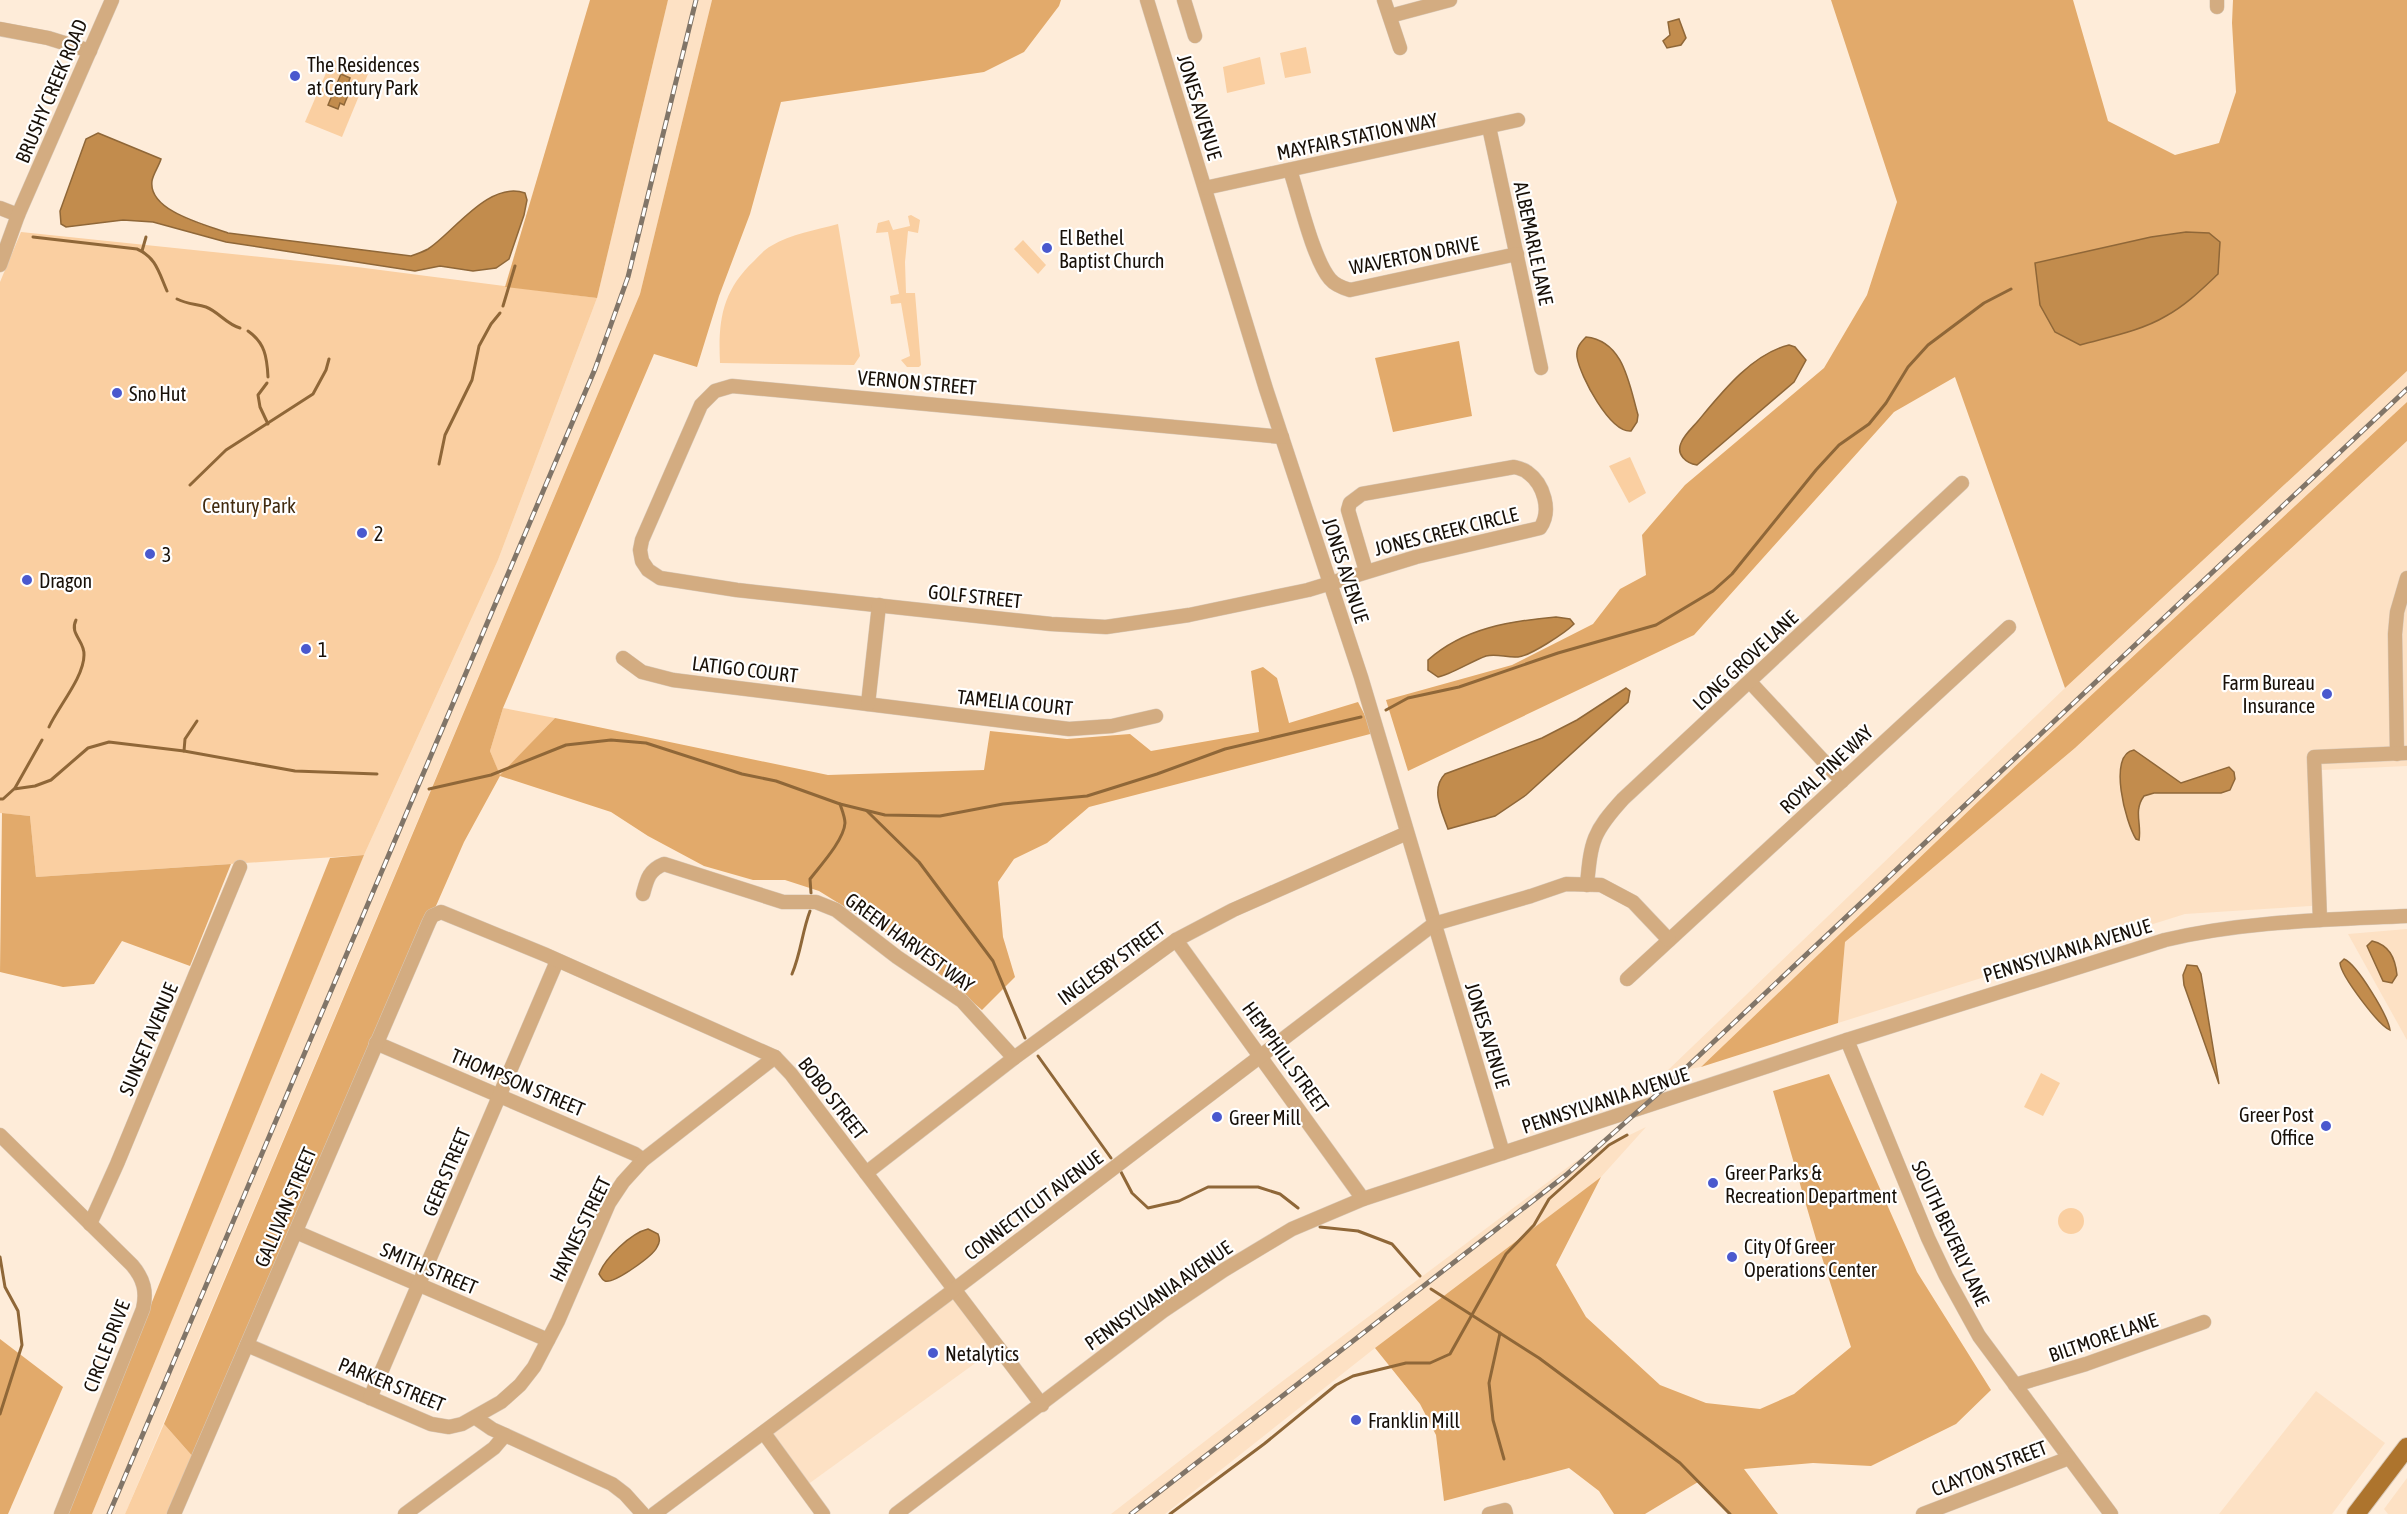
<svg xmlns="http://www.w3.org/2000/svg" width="2407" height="1514" font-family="'Asap Condensed',sans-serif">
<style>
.built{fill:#fde1c4}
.green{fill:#facfa1}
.forest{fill:#e2aa6b;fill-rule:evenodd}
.water{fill:#c28c4d;stroke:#8f6738;stroke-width:1.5}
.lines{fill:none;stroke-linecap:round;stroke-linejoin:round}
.stream{stroke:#8f6738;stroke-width:3}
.minor-casing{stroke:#d9c9b8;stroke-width:15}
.major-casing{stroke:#d9c9b8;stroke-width:20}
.minor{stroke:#d3ac81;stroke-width:14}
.major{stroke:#ad742d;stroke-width:18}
.rail-casing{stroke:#817568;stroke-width:5}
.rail{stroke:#fff;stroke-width:3;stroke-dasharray:9;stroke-linecap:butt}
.poi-dot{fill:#4a59ce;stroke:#fff;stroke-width:2}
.labels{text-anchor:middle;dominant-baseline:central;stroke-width:4.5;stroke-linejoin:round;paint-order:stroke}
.poi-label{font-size:20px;fill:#181008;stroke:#fff;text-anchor:start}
.street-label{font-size:20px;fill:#181008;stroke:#fff}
.park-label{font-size:20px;fill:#422b0f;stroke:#fff}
</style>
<rect width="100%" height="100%" fill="#feecd9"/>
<g class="built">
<path d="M668,0H712L640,294L125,1514H92L364,855L498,560L597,298Z"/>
<path d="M2407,371V402L2030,752L1701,1067L1665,1073L2065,688Z"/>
<path d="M2407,441V766L2322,770L2327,905L2185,914L1838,1023L1845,942L2075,748Z"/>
<path d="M2407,929V1040L2348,934Z"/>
<path d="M1646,1127L1601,1177L1375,1348L1165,1514H1111L1284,1380L1576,1161Z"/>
<path d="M953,1299L992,1351L807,1485L771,1435Z"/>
<path d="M2316,1391L2385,1443L2332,1514H2219Z"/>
<path d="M2407,1478V1514H2388L2384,1509Z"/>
</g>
<g class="green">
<path d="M1306,47L1311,73L1285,78L1280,53Z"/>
<path d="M1260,57L1265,84L1227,93L1223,67Z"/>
<path d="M332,59L368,74L342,137L305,122Z"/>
<path d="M911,215L920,220L918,233L908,231L905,262L906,293H915L921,365L919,367H907L901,360L910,356L901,303L891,304L890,296L899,294L888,232L876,233L878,223L889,220L893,230L910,226L908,216Z"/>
<path d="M838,224L860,356L854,365L720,363C718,321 722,291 754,261C759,256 765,249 771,246C791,234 816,230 838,224Z"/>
<path d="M21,232L357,267L597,298L498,560L364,855L36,877L30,816L0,813V282Z"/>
<path d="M1023,240L1046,265L1038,274L1014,249Z"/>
<path d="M1630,457L1646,493L1629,503L1609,466Z"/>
<path d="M503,708L555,718L500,776L490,751Z"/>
<path d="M2041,1073L2060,1083L2043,1116L2024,1107Z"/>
<circle cx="2071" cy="1221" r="13"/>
<path d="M164,1424L194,1458L169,1514H125Z"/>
</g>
<g class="forest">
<path d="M590,0H668L597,298L505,287Z"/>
<path d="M712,0H1061L1059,6L1024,52L984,72L781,102L750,214L719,296L697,367L654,354L503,708L490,751L500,775L555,718L828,775L984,770L990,731L1067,739L1130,734L1151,751L1259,732L1251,671L1263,667L1277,678L1289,723L1358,702L1374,733L1089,807L1047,843L1014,859L998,882L1003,937L1015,977L982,1010L903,943L819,891L785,880H753L704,866L648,836L611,812L500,776L464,842L194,1458L164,1424L640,294Z"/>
<path d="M1831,0H2073L2108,121L2175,155L2219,143L2236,92L2232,23L2233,0H2407V371L2065,688L1955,377L1894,412L1694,635L1408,771L1386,700L1512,665L1593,624L1620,589L1646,575L1642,535L1685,485L1824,368L1867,295L1897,202ZM2186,232L2191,299L2164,317L2126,332L2142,240Z"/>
<path d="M1459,341L1472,416L1393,432L1375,358Z"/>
<path d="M2407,402V441L2075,748L1845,942L1838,1023L1701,1067L2030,752Z"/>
<path d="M2,813L30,816L36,877L231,864L190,966L122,941L94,984L63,987L0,972Z"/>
<path d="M364,855L92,1514H67L330,858Z"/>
<path d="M1829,1074L1917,1272L1991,1390L1956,1424L1871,1466L1813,1463L1744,1469L1778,1514H1730L1698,1482L1645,1514H1614L1599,1491L1569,1468L1444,1501L1436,1435L1420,1404L1375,1348L1601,1177L1556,1265L1586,1317L1660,1385L1706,1403L1760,1409L1794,1394L1851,1347L1816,1239L1773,1091Z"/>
<path d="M0,1339L63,1387L8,1514H0Z"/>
</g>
<g class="water">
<path d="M1679,19L1686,38L1681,45L1667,48L1663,41L1670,35L1668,22Z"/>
<path d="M341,74L350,78L348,84L352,85L344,105L340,103L338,109L328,105Z"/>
<path d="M98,133L161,159C159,166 153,174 152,181C148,211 206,225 228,233L411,256C416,254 423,252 428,249C453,233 489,180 525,193L527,200L524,215L509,259L496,268L473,271L440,266L415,271L226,242L153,222L123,220L66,227L61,224L60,211L86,139Z"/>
<path d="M2186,232L2209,233L2220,242L2218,274C2201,290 2186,305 2166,316C2141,331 2108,337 2080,345L2055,332L2040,305L2035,263L2151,237Z"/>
<path d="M1586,337C1624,341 1629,384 1638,415L1637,422L1631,431C1610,433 1580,376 1577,357C1576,348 1580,343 1586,337Z"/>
<path d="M1789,345L1795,347L1806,360L1794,382L1697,465C1686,463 1676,455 1681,443C1684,435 1693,427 1698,421C1722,392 1752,354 1789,345Z"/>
<path d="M1556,617L1570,619L1574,624C1565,633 1530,656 1518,657C1506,658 1497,653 1486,656C1472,661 1450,675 1438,677L1428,670V660C1464,628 1510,621 1556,617Z"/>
<path d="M1626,688L1630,691L1628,702L1526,795L1495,816L1448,829C1442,812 1430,789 1445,774L1542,738L1577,720Z"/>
<path d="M2134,750L2181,783L2229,767L2234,772L2235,779L2230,790L2221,793H2154L2144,796C2133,811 2142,824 2139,840L2136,839C2126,824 2107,754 2134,750Z"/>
<path d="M2372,941C2389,945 2395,957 2397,975L2392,983L2383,981L2367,946Z"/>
<path d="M2344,959C2357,964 2388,1016 2390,1030C2379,1026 2341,976 2340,963Z"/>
<path d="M2187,965L2197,966L2201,974L2219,1084L2184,985L2183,975Z"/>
<path d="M648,1229L658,1234C660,1239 660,1242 657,1247C653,1256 614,1284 605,1281C602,1280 601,1277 599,1274C605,1258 631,1233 648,1229Z"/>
</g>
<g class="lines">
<g class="stream">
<path d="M33,237L137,249C156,257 159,273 167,291"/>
<path d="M142,251L146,237"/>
<path d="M177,299C187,304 196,304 206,307C219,312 226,324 240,328"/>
<path d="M503,306L515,266"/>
<path d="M248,331C265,343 267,357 268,377"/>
<path d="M267,383L258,395L260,407L268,424"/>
<path d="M439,464L445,435L472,380L479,346L491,324L500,313"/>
<path d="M190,485L226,450L313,394L326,370L329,359"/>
<path d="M1386,710L1408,698L1459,687L1558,653L1656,625L1713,591L1732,574L1816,470L1839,445L1869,424L1886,403L1908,367L1928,345L1984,303L2011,289"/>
<path d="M49,727C58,707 84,677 84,655C85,641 69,634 76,620"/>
<path d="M184,751L185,739L197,721"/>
<path d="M15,788L42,740"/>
<path d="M429,789L491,775L566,745L611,740L646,743L742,774L776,781L840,804L885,815L940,816L1003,804L1087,796L1157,774L1225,749L1361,717"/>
<path d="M0,799H3L14,789L35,786L51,780L88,748L109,742L184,751L295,771L377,774"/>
<path d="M867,811L919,862L993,961L1025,1038"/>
<path d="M811,893L810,879C820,866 844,840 845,823C845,817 842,810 840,804"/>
<path d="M792,974C801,953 802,932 810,911"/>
<path d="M1038,1056L1111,1158"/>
<path d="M1121,1172L1132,1193L1148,1208L1179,1201L1208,1187H1258L1280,1194L1298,1208"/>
<path d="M1320,1227L1358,1231L1392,1244L1420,1276"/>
<path d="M0,1257L5,1287L18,1311L22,1345L0,1414"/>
<path d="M1431,1289L1539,1358L1680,1463L1730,1514"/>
<path d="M1500,1333L1489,1383L1493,1420L1504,1459"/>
<path d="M1170,1514L1264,1444L1336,1385L1353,1376L1406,1363H1430L1450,1354L1506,1254L1534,1225L1549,1199L1609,1145L1627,1135"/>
</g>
<g class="minor-casing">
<g id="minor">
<path d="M1147,0L1266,389L1361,677L1503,1153"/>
<path d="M1184,0L1195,36"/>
<path d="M1384,0L1400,48"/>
<path d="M2217,0V7"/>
<path d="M1390,16L1450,0"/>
<path d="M0,29L48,38L90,51"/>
<path d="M1489,127L1541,368"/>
<path d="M1290,170C1299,197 1313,259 1330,279C1335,285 1343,288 1350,290L1517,254"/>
<path d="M1205,188L1518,120"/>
<path d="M0,208L18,215"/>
<path d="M0,265L18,215L112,0"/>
<path d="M1282,437L732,386L715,391L701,405L642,540L640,550L642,561L648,570L660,578L737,590L1051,624L1106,627L1189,615L1308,590L1416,557L1540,528C1552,511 1544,484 1527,472C1523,469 1518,468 1514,467L1362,494L1350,503L1348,510L1366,571"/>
<path d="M623,658L642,672L673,680L1069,729L1112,726L1156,716"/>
<path d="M1750,682L1842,781"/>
<path d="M868,704L879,605"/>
<path d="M2397,754L2395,634L2397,612L2407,578"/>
<path d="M1587,885C1591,840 1593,832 1623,799L1962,483"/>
<path d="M643,894C647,879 649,870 664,864L783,902H816L836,910L897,957L962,1001L1014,1058"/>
<path d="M2320,920L2314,757L2407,753"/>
<path d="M1176,940L1363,1199"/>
<path d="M1627,979L2009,627"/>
<path d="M1847,1040L1928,1238L1946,1276L1979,1336L2111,1514"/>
<path d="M376,1043L635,1154L643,1160"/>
<path d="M0,1135L132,1265C144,1279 147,1292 143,1309L61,1514"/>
<path d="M866,1173L1014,1058L1176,940L1233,910L1407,833"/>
<path d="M90,1224L117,1164L240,867"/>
<path d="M296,1232L548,1340"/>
<path d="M247,1345L431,1424L449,1427L462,1424L501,1402L520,1385L534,1367L558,1321L609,1203L623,1182L643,1160L775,1057"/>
<path d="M2015,1385L2086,1364L2204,1322"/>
<path d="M370,1398L557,961"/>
<path d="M476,1418L492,1429L612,1484L625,1494L643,1514"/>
<path d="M764,1433L823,1514"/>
<path d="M174,1514L429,922L432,916L441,912L546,955L775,1057L791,1074L1042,1405"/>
<path d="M405,1514L494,1448L505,1435"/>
<path d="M654,1514L947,1295L1434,924L1531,896L1566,884L1601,885L1633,902L1669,940"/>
<path d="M896,1514L1163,1311L1224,1270L1292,1229L1363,1199L1847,1040L2165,940C2244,921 2326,920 2407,916"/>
<path d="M1489,1514L1505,1510L1506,1514"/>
<path d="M1923,1514L2069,1458"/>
</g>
</g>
<g class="major-casing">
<path id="major" d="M2356,1514L2407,1447"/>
</g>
<use href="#minor" class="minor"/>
<use href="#major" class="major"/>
<g class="rail-casing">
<g id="rail">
<path d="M109,1514L595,369L628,277L696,0"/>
<path d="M1131,1514L1566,1175L1671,1082L2407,389"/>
</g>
</g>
<use href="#rail" class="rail"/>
</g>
<g class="poi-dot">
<circle cx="295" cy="76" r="6"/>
<circle cx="1047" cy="248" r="6"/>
<circle cx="117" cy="393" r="6"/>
<circle cx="362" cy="533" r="6"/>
<circle cx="150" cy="554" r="6"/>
<circle cx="27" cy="580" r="6"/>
<circle cx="306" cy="649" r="6"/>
<circle cx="2327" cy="694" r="6"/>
<circle cx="1217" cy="1117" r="6"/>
<circle cx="2326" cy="1126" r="6"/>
<circle cx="1713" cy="1183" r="6"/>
<circle cx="1732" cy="1257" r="6"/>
<circle cx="933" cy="1353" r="6"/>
<circle cx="1356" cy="1420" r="6"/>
</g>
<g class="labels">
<g class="poi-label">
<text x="307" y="64">The Residences<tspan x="307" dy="23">at Century Park</tspan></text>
<text x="1059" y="237">El Bethel<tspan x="1059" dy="23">Baptist Church</tspan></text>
<text x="129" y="393">Sno Hut</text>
<text x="374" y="533">2</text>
<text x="162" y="554">3</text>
<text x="39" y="580">Dragon</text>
<text x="318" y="649">1</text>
<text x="2315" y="682" text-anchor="end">Farm Bureau<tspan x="2315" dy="23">Insurance</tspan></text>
<text x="2314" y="1114" text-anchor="end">Greer Post<tspan x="2314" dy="23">Office</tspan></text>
<text x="1229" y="1117">Greer Mill</text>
<text x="1725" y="1172">Greer Parks &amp;<tspan x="1725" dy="23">Recreation Department</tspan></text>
<text x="1744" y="1246">City Of Greer<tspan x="1744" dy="23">Operations Center</tspan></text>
<text x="945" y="1353">Netalytics</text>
<text x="1368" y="1420">Franklin Mill</text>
</g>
<g class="street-label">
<text transform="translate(51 91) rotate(-67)">BRUSHY CREEK ROAD</text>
<text transform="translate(1200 107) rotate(73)">JONES AVENUE</text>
<text transform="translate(1357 136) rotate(-12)">MAYFAIR STATION WAY</text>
<text transform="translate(1534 243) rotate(78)">ALBEMARLE LANE</text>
<text transform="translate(1414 255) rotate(-11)">WAVERTON DRIVE</text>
<text transform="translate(917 382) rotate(5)">VERNON STREET</text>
<text transform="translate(1446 531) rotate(-14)">JONES CREEK CIRCLE</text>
<text transform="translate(1346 570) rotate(72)">JONES AVENUE</text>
<text transform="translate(975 596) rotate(6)">GOLF STREET</text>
<text transform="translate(1745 660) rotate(-43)">LONG GROVE LANE</text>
<text transform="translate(745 669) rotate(7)">LATIGO COURT</text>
<text transform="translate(1015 702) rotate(6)">TAMELIA COURT</text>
<text transform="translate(1826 769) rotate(-43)">ROYAL PINE WAY</text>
<text transform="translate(910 942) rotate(36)">GREEN HARVEST WAY</text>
<text transform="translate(2067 950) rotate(-17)">PENNSYLVANIA AVENUE</text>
<text transform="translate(1111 963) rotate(-36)">INGLESBY STREET</text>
<text transform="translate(1488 1035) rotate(73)">JONES AVENUE</text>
<text transform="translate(148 1039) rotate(-67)">SUNSET AVENUE</text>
<text transform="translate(1286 1057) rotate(54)">HEMPHILL STREET</text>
<text transform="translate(518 1082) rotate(23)">THOMPSON STREET</text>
<text transform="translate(833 1098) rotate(52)">BOBO STREET</text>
<text transform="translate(1605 1100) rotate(-18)">PENNSYLVANIA AVENUE</text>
<text transform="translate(446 1172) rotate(-67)">GEER STREET</text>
<text transform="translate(1033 1205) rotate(-37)">CONNECTICUT AVENUE</text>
<text transform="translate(285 1207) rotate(-67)">GALLIVAN STREET</text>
<text transform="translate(580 1229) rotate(-64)">HAYNES STREET</text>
<text transform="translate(1951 1233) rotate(65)">SOUTH BEVERLY LANE</text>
<text transform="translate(429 1268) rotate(23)">SMITH STREET</text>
<text transform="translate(1158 1295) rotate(-35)">PENNSYLVANIA AVENUE</text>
<text transform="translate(2103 1337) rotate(-19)">BILTMORE LANE</text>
<text transform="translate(106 1346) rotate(-69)">CIRCLE DRIVE</text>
<text transform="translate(392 1384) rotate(22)">PARKER STREET</text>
<text transform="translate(1989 1468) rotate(-21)">CLAYTON STREET</text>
</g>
<g class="park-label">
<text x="249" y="505">Century Park</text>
</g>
</g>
</svg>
